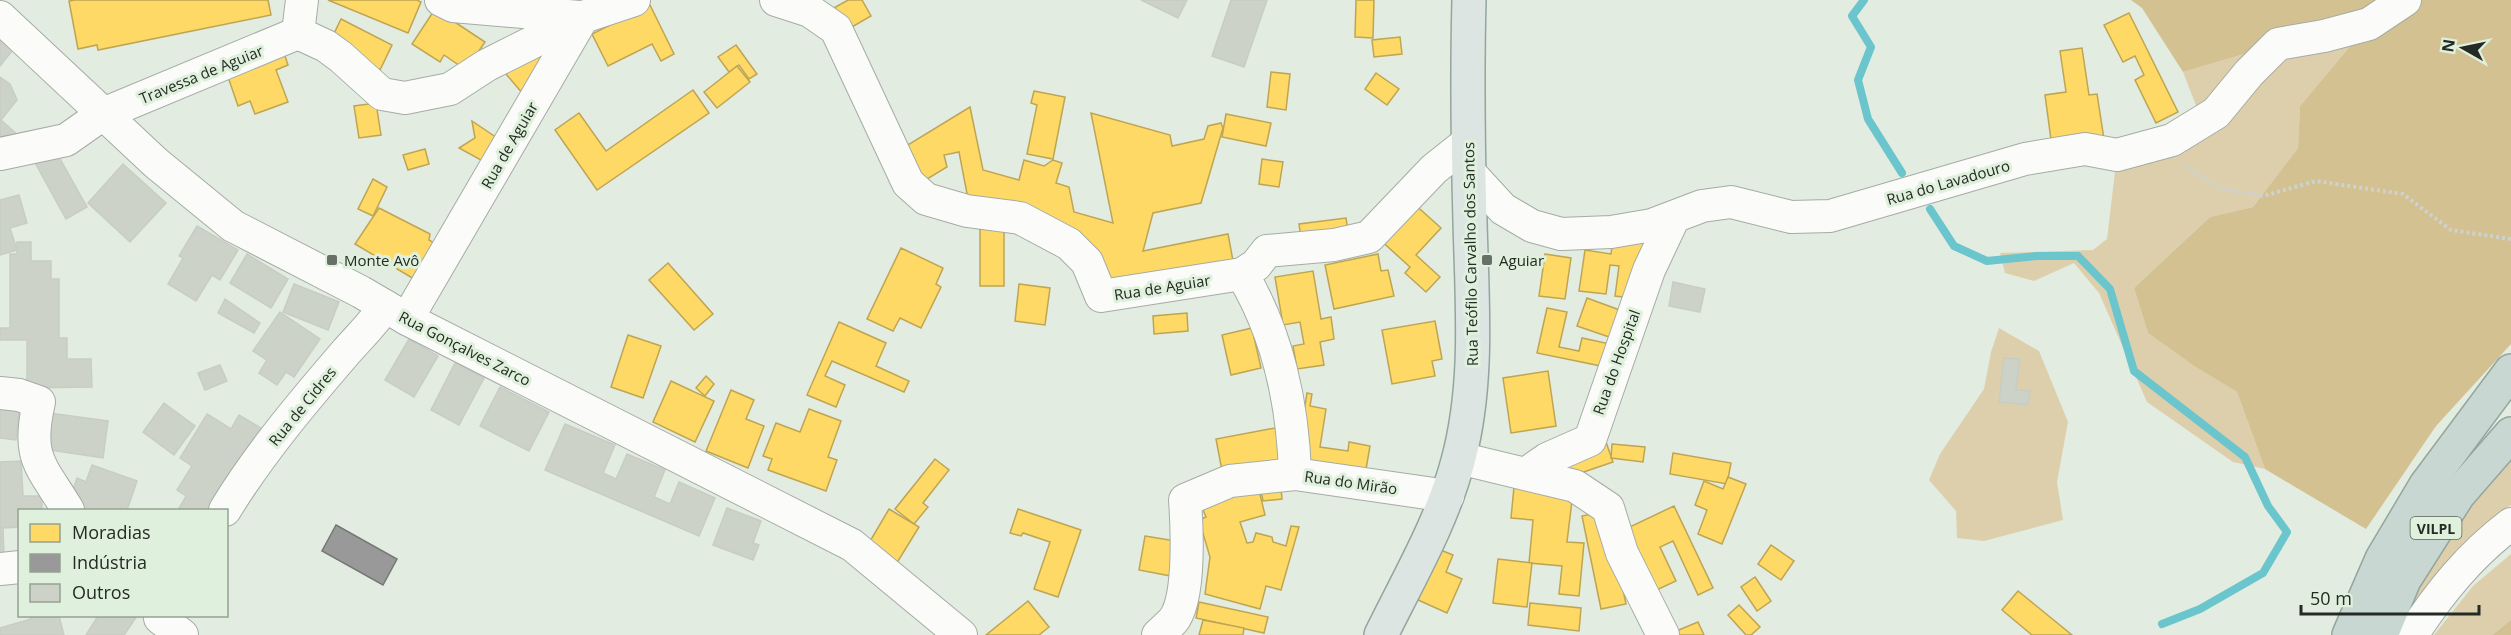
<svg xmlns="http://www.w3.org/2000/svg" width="2511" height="635" font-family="'Open Sans',sans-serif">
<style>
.green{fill:#decfac}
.forest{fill:#d4c192}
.homes{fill:#ffd966;stroke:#bea552;stroke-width:1.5}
.industry{fill:#999;stroke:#767876;stroke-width:1.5}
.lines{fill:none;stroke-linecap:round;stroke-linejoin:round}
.stream{stroke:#6bc5cc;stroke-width:8}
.building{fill:#cdd2c8;stroke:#c8cdc3;stroke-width:1.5}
.minor-casing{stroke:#a5aca4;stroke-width:34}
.major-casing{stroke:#93a69d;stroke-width:36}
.highway-casing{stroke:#93a69d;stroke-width:36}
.path{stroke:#ced2ce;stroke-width:4;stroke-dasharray:3 3;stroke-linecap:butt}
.minor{stroke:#fbfcfa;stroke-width:32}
.major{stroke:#dce5e2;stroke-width:33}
.highway{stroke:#c8d7d2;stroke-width:33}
.poi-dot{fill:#676f66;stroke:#dff0dd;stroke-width:2}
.labels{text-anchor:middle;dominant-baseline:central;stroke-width:6;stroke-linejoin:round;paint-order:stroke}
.shield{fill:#dff0dd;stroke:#5d665c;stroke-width:1.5}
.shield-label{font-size:14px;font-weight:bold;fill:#252b24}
.street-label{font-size:15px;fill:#252b24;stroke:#dff0dd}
.poi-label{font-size:15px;fill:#252b24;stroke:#dff0dd;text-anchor:start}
</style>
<rect width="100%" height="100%" fill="#e2ece1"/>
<g class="green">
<path d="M2369,24L2300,106L2298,148L2253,207L2210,217L2134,288L2148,333L2194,366L2237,392L2265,469L2233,462L2147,402L2099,293L2074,263L2034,281L2005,273L2000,253L2093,250L2107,239L2117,155L2202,121L2183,72L2278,44Z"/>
<path d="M1999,328L2039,351L2068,422L2057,482L2063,520L1984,541L1957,538L1956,511L1929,480L1940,454L1984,389L1991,352Z"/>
<path d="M2511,451V505C2465,540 2430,586 2394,631L2436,551Z"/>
<path d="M2511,554V620L2492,635H2434L2473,586Z"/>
</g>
<g class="forest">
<path d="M2131,0H2511V344L2436,426L2366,529L2265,469L2237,392L2194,366L2148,333L2134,288L2210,217L2253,207L2298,148L2300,106L2368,25L2278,44L2183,72L2142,8Z"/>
<path d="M2511,620V635H2492Z"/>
</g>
<g class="homes">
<path d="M75,0H268L271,15L98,50L97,45L78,49L69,1Z"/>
<path d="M328,0H417L421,2L408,33Z"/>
<path d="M848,0H862L871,16L845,31L832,9Z"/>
<path d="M1356,0H1374L1373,38L1355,37Z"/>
<path d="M650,5L674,54L661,61L652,44L608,66L592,34Z"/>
<path d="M435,9L485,42L466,70L444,55L440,62L412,44Z"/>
<path d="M2129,13L2178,112L2156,123L2135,80L2144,75L2135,56L2123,62L2104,25Z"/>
<path d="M341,19L392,45L380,70L329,44Z"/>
<path d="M1400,37L1402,54L1374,57L1372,40Z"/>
<path d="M736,45L757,74L749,79L739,65L729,72L718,57Z"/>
<path d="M535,48L549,68L529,101L506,74Z"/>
<path d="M2082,48L2089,95L2097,94L2104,139L2052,147L2045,95L2066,92L2060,51Z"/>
<path d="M283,50L288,65L276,70L288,102L255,114L250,101L238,106L226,71Z"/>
<path d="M737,66L750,82L717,108L704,92Z"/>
<path d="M1271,72L1290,74L1286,110L1267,107Z"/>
<path d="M1376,73L1399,89L1387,105L1365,89Z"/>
<path d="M693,90L709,113L597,190L555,130L579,113L606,151Z"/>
<path d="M1034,91L1065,97L1053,159L1027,154L1037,105L1031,103Z"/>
<path d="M376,103L381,135L359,138L354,106Z"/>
<path d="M970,107L983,170L1019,180L1024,160L1044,166L1053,160L1062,163L1056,183L1069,187L1074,212L1113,223L1091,113L1170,135L1172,146L1204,139L1208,126L1221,123L1223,128L1201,203L1153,213L1143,251L1228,234L1234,266L1111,291L1079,236L969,204L959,152L944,155L947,167L914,187L906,146Z"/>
<path d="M1226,114L1271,123L1266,146L1222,137Z"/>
<path d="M472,121L503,142L490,165L459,148L475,138Z"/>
<path d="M425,149L429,164L408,170L403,155Z"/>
<path d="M1262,159L1283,162L1279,187L1259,184Z"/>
<path d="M373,179L387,187L373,216L358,209Z"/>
<path d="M1411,201L1441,228L1416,255L1440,277L1426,292L1405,273L1410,267L1378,238Z"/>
<path d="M379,208L430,234L429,240L437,245L414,279L355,244Z"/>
<path d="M1346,218L1349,239L1302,245L1299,224Z"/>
<path d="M980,229L1004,230V286H980Z"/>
<path d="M1613,239L1648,244L1640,299L1615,296L1619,266L1610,265L1606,294L1579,291L1585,250L1611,254Z"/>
<path d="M901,248L943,268L936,284L941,287L921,328L900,318L893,331L867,319Z"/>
<path d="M1378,254L1381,271L1388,270L1394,296L1334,309L1325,265Z"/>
<path d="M1545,254L1571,258L1565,299L1539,296Z"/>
<path d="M668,263L713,314L694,330L649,280Z"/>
<path d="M1313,271L1321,319L1331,317L1334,339L1320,342L1324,365L1297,369L1293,346L1304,344L1300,322L1283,325L1275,277Z"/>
<path d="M1019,284L1050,288L1045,325L1015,321Z"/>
<path d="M1587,298L1625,312L1615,339L1577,326Z"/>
<path d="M1547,308L1567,312L1559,347L1579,351L1582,338L1610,344L1606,367L1537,353Z"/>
<path d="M1187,313L1188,331L1154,334L1153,316Z"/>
<path d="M1435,321L1442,359L1432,361L1435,376L1392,384L1382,330Z"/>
<path d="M839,322L886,343L876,366L909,381L904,392L832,361L825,376L845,385L836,407L807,395Z"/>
<path d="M1252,328L1261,368L1231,375L1222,335Z"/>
<path d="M628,335L661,346L643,398L611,387Z"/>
<path d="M1548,371L1556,426L1511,433L1503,378Z"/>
<path d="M706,376L714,384L705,396L696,388Z"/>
<path d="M671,381L714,401L695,442L653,422Z"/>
<path d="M731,390L754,400L746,419L764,426L748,468L706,451Z"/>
<path d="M1307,393L1312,394L1310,406L1326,409L1320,447L1348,451L1349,442L1370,446L1364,481L1295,469Z"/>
<path d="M809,409L841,421L828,457L837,460L826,491L768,470L772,459L763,456L776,423L800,432Z"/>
<path d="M1286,426L1293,464L1223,476L1216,439Z"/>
<path d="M1606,442L1613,462L1569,477L1562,457Z"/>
<path d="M1612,444L1645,447L1643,462L1611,458Z"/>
<path d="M1673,453L1731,463L1727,484L1670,474Z"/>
<path d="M935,459L949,470L923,503L928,507L914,524L895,509Z"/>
<path d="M1728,477L1746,484L1722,544L1698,534L1707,510L1695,505L1704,481L1723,489Z"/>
<path d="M1258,486L1265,515L1240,522L1247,543L1253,542L1256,533L1272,537L1273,542L1286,546L1291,526L1299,527L1281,590L1266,586L1260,609L1205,594L1210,557L1199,520L1206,517L1201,505Z"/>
<path d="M1514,487L1573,492L1567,542L1584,543L1579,596L1559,594L1562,566L1529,563L1533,520L1511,518Z"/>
<path d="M1281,489L1282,499L1263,501L1261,491Z"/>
<path d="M1674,506L1713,588L1698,595L1673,541L1660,547L1676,581L1648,594L1619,532Z"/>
<path d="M889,509L919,527L895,566L866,548Z"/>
<path d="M1018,509L1081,530L1058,597L1034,589L1050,542L1023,533L1021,536L1010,533Z"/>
<path d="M1606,511L1626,604L1601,609L1582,516Z"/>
<path d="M1145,536L1182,542L1176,577L1139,570Z"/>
<path d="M1771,545L1794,561L1781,580L1758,564Z"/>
<path d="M1438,549L1453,555L1446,572L1462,579L1447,613L1416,599Z"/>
<path d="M1498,559L1532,563L1527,607L1493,603Z"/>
<path d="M1755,577L1771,601L1757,611L1741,587Z"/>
<path d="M2018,591L2072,635H2032L2002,610Z"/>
<path d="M1028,601L1049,627L1039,635H986Z"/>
<path d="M1199,602L1268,617L1264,633L1196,618Z"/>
<path d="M1530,603L1581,608L1579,631L1528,625Z"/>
<path d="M1739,605L1760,627L1751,635H1746L1728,615Z"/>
<path d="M1203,620L1244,628L1243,635H1199Z"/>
<path d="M1698,622L1704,635H1675L1674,632Z"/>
</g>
<path class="industry" d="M336,525L397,559L383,585L322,551Z"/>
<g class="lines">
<g class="stream">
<path d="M1864,0L1852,16L1871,47L1858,80L1868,119L1902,173"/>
<path d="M1930,209L1954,246L1987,261L2037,256H2078L2110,289L2134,371L2245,457L2268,506L2287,532L2263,573L2200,609L2162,624"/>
</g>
</g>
<g class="building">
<path d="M1141,0H1187L1178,18Z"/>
<path d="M1231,0H1267L1244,67L1212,56Z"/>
<path d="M0,35L15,47L0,66Z"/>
<path d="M0,77L10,84L17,100L1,120L20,137L0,147Z"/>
<path d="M54,148L87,207L66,219L33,159Z"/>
<path d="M123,164L166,203L130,242L88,203Z"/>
<path d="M19,195L27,223L10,228L17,250L0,255V200Z"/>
<path d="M197,226L238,250L220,280L212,275L196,301L168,284L183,258L179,256Z"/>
<path d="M17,242H31V261H51V279H59V338H67V359H91L92,387L27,388V340H0V328H10V254H17Z"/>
<path d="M247,254L288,279L271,308L230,283Z"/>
<path d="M1673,282L1705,289L1700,312L1669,306Z"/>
<path d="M294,284L339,302L328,330L283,312Z"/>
<path d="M225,299L260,323L254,333L218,313Z"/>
<path d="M280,312L320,339L294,377L286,372L277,385L259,373L267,360L253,351Z"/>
<path d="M409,339L438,356L414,397L385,380Z"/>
<path d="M2004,358L2020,359L2016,390L2030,391L2028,405L1999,402Z"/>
<path d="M455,363L484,378L459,425L431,410Z"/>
<path d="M220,365L227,381L205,390L198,373Z"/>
<path d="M500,387L549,412L529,451L480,426Z"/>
<path d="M0,399L20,402L16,440L0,438Z"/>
<path d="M164,403L195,426L174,455L143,432Z"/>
<path d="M49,413L108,421L103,458L44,449Z"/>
<path d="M207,414L231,429L239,415L261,428L211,510H178L186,496L177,490L192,466L180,458Z"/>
<path d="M565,424L615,445L603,473L616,479L627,454L665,470L654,497L670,504L679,482L715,498L699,536L545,470Z"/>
<path d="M21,461L23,496H42V510H20V527L3,528L4,557H0V462Z"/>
<path d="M92,465L137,481L127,510H77L70,498L77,478L86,482Z"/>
<path d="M727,508L761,521L753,543L759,545L753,560L713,545Z"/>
<path d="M30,616H59L64,635H0V628L31,619Z"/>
<path d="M98,616H137L124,635H86Z"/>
</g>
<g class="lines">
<g class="minor-casing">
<g id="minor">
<path d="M441,0L453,6L579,17"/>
<path d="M776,0L810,11L836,29L908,183L926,199L967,211L1020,218L1069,244L1087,262L1101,296L1242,274L1256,265L1267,251L1334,245L1369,237L1434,169L1468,142"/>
<path d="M0,17L156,163L233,226L361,292L407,319L852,545L961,635"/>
<path d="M298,33L326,46L341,57L382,94L405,98L450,89L487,65L583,17"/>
<path d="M0,154L66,140L103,114L298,33L302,0"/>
<path d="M1469,172L1503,209L1532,226L1561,234L1611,232L1652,225L1702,206L1731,202L1791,217L1830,216L2025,159L2085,149L2117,155L2172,140L2216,113L2249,73L2278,44L2324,36L2369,24L2405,0"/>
<path d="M1242,274C1278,334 1293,406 1295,474"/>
<path d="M407,319L583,17L634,0"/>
<path d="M0,393L19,395L39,402C26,459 41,465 68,510"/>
<path d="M1459,458L1575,486L1608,508L1622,553L1663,635"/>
<path d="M1527,473L1547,459L1590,440L1649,270L1673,219"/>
<path d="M225,510C259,454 303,402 346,352C360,336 374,323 385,306"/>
<path d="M0,569L20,567"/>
<path d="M160,618L182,635"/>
<path d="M1158,635C1163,630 1171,624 1175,618C1190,594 1187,528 1185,500L1230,481L1295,474L1448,496"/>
<path d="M2412,635C2440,592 2470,555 2511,524"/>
</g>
</g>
<g class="major-casing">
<path id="major" d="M1381,635C1409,578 1442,522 1458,461C1479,384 1472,301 1470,222C1468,148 1467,74 1469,0"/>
</g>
<g class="highway-casing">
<g id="highway">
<path d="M2349,635L2382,559L2426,485L2511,371"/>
<path d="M2381,635L2404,580L2458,495L2511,434"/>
</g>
</g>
<path class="path" d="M2183,165L2220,188L2263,196L2316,181L2403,194L2451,230L2511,239"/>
<use href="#minor" class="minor"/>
<use href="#major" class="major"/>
<use href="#highway" class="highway"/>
</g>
<g class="poi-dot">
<rect x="326" y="254" width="12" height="12" rx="3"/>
<rect x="1481" y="254" width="12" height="12" rx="3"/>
</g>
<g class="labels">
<rect class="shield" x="2410.5" y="517" width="51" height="22" rx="4.5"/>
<g class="shield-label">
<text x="2436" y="528">VILPL</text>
</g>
<g class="street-label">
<text transform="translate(201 74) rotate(-22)">Travessa de Aguiar</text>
<text transform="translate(509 145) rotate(-60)">Rua de Aguiar</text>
<text transform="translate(1948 182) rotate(-16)">Rua do Lavadouro</text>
<text transform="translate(1470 254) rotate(-91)">Rua Teófilo Carvalho dos Santos</text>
<text transform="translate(1162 287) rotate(-9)">Rua de Aguiar</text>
<text transform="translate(465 348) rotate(27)">Rua Gonçalves Zarco</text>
<text transform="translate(1616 362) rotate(-70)">Rua do Hospital</text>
<text transform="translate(302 406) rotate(-51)">Rua de Cidres</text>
<text transform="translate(1351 482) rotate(8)">Rua do Mirão</text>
</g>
<g class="poi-label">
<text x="344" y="260">Monte Avô</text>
<text x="1499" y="260">Aguiar</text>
</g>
</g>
<rect x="18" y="509" width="210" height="108" fill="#dff0dd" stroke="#95a193" stroke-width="1.5"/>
<rect x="30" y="524" width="30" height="18" fill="#ffd966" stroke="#95a193" stroke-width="1.5"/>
<text x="72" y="539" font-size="18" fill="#252b24">Moradias</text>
<rect x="30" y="554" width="30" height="18" fill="#999999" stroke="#95a193" stroke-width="1.5"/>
<text x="72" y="569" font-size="18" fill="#252b24">Indústria</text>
<rect x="30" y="584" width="30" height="18" fill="#cdd2c8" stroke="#95a193" stroke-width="1.5"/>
<text x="72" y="599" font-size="18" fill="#252b24">Outros</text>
<g transform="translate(2463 48) rotate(279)" stroke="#dff0dd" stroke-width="4.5" paint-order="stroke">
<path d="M0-4.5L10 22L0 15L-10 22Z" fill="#252b24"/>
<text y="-9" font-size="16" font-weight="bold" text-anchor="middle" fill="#252b24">N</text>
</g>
<path d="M2301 605v9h178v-9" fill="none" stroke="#252b24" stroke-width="3"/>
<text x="2310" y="605" font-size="18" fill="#252b24" stroke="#dff0dd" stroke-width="4.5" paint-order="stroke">50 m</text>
</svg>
